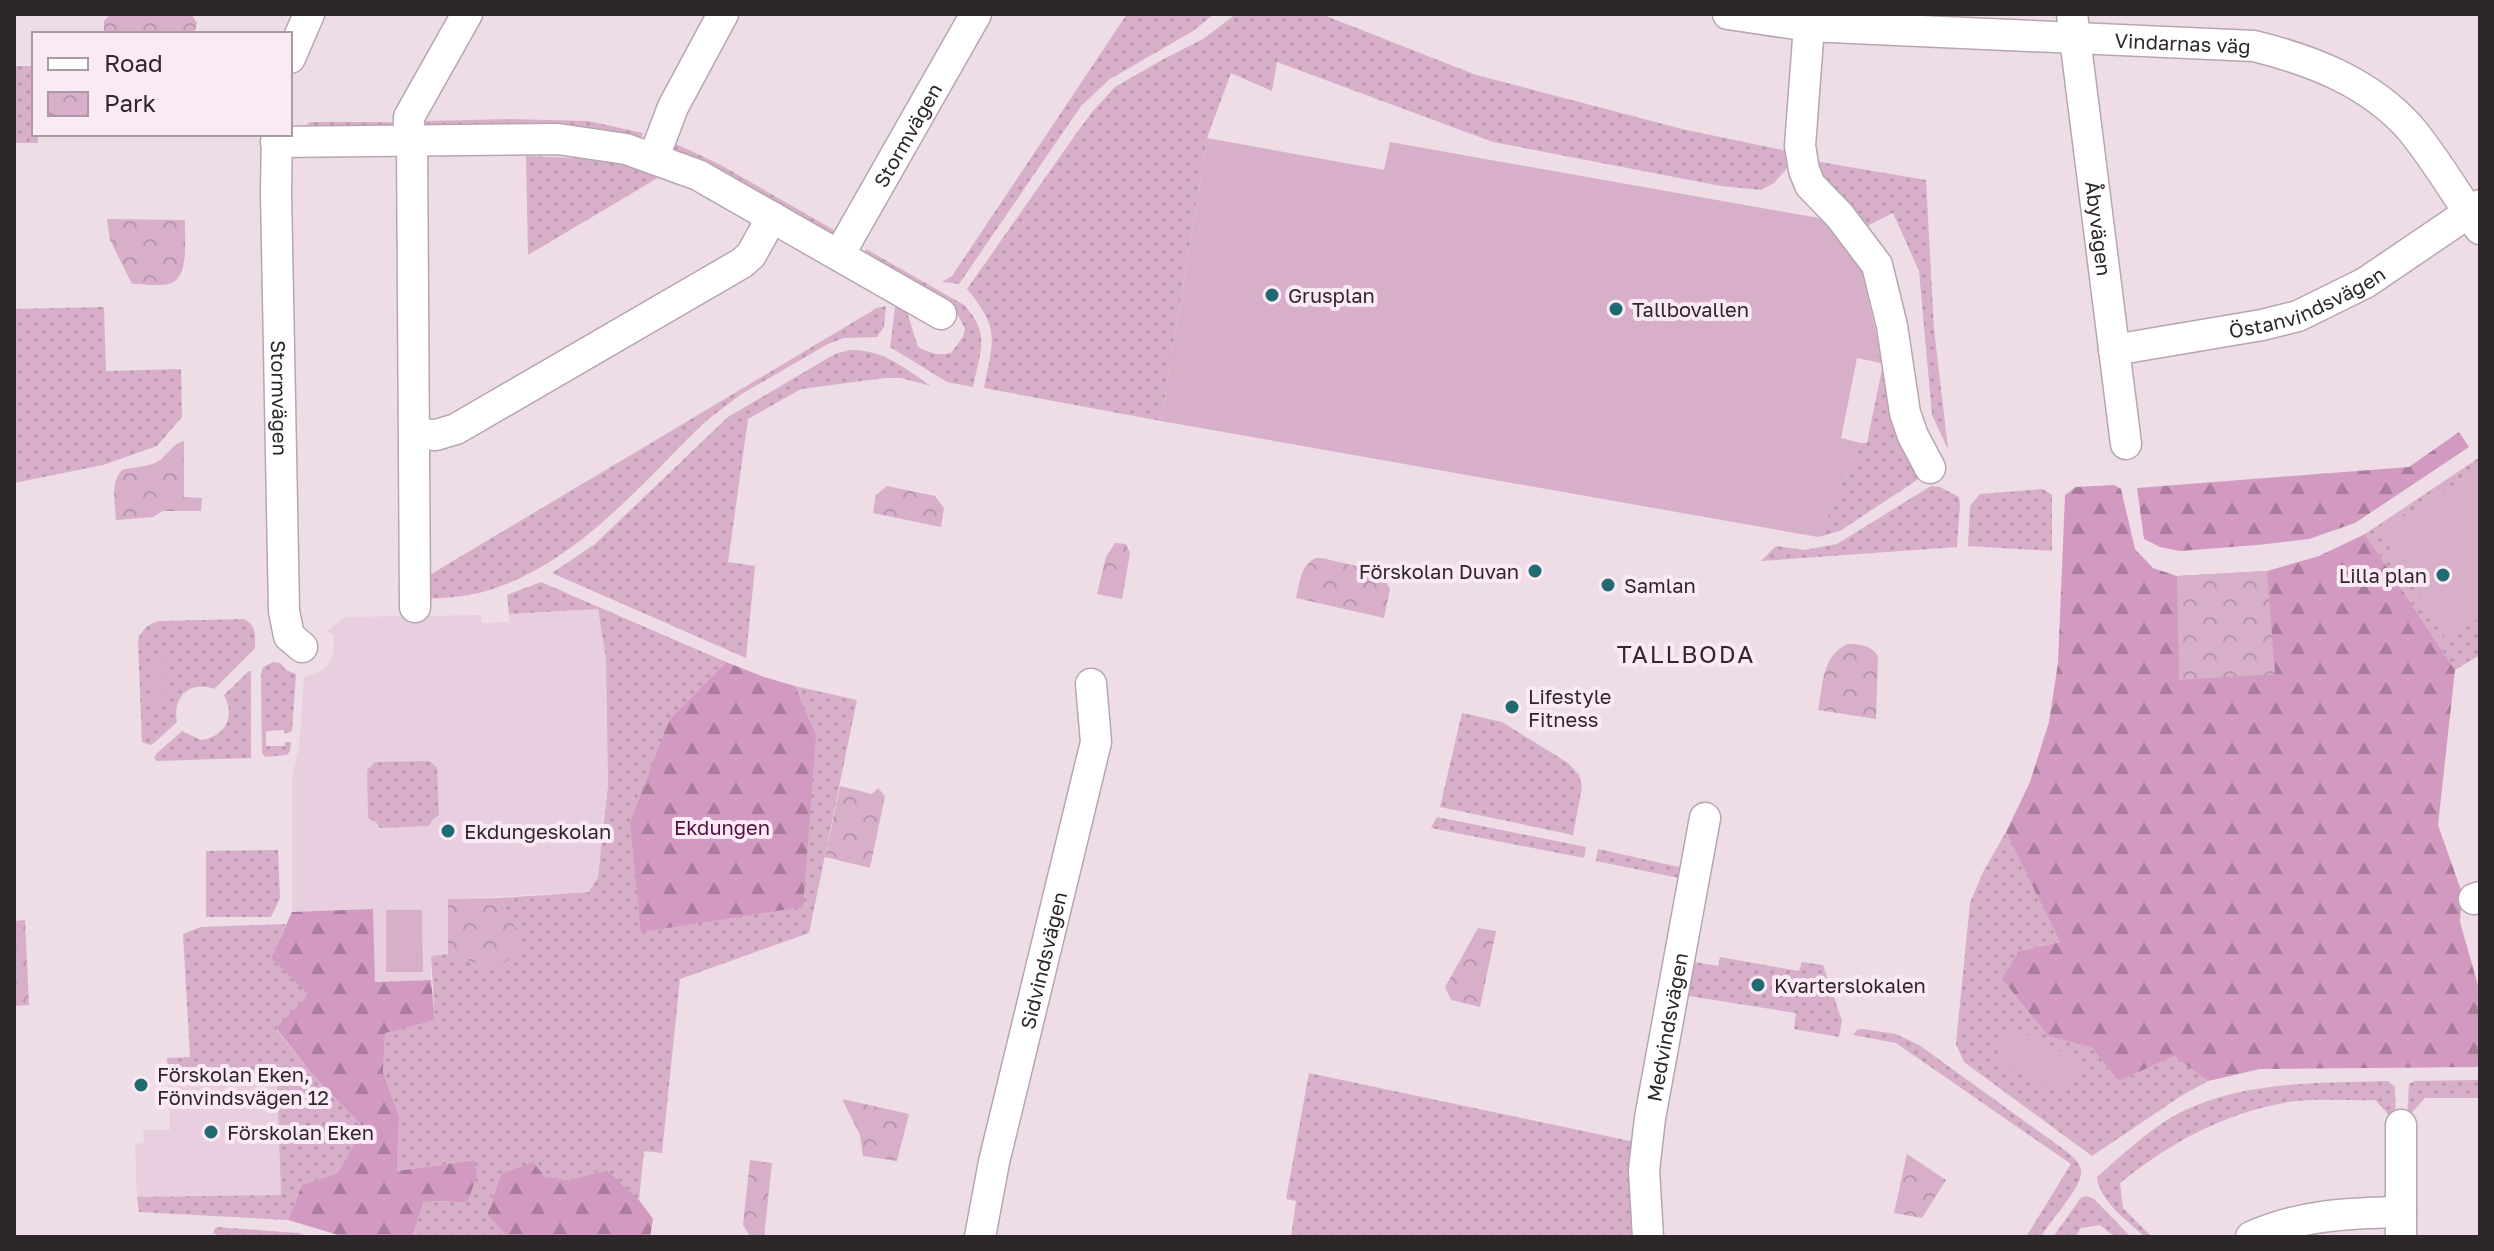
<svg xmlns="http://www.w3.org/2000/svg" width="2494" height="1251" font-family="'Golos Text',sans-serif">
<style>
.built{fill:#e8cfdf}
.grass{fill:url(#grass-dots)}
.forest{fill:url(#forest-firs)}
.park{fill:url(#park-crowns)}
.pitch{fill:#d7afc9}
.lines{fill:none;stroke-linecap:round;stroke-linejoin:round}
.minor-casing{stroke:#b7a6b1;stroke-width:33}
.minor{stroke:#fff;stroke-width:30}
.poi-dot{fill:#206b72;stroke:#fbe9f5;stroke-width:3}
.labels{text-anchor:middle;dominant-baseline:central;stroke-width:8;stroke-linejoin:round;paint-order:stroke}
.street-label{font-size:20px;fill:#2d262a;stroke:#fbe9f5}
.poi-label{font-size:20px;fill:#2d262a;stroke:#fbe9f5;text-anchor:start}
.park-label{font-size:20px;fill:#520f42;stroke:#fbe9f5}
.quarter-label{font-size:24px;letter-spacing:2px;fill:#342730;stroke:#fbe9f5}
</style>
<defs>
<pattern id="grass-dots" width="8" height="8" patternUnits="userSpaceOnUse" patternTransform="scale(2)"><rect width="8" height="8" fill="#d7afc9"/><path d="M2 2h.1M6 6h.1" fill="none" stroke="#b996ad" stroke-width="1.8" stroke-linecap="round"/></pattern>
<pattern id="forest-firs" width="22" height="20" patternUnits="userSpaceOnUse" patternTransform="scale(2)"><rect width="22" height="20" fill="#d29ac0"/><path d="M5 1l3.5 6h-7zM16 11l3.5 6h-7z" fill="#ab7d9c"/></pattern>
<pattern id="park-crowns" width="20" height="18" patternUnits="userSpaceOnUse" patternTransform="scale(2)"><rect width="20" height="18" fill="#d7afc9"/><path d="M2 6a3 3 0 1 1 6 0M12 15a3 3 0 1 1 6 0" fill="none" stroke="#b996ad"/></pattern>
</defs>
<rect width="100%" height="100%" fill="#eedce7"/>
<g class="built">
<path d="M598,609L606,659L608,785L598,877L590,892L448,899V954L431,956V980L375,982L373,909L292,912V775L299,749L304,677L319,672L327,666L333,656L334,635L327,631L345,617L481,615L482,623L509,622V614Z"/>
<path d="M263,1070L277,1079L281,1195L137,1197L135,1144L144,1143L143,1130H170L168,1072Z"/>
</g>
<g class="grass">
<path d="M1127,14H1214L1193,31L1110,79L1081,106L959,284L942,282L952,276Z"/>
<path d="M1236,14H1321L1476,75L1682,129L1787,151L1788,167L1774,183L1761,190L1721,186L1493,142L1277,62L1272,91L1231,73L1207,138L1161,421L984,388C993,341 1001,329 967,289L1073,138L1092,112L1115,87L1160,61L1203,39Z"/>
<path d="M14,66H34V134H38V143H14Z"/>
<path d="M509,119L588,121L643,133L640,142L425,126L426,121Z"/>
<path d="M312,122H389L393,123L396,127L306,128L308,123Z"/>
<path d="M676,144L719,164L834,230L830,238L673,153Z"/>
<path d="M526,156L602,159L661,176L528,255Z"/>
<path d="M1814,161L1926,180L1934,329L1948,449L1932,415L1919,271L1893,213L1867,226L1825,182Z"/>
<path d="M866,249L964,305C991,334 980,351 973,387L947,382L890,347L896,300L905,306L918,347C930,353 938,356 951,353L963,337L965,329L955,309L862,256Z"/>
<path d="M886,306L884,327L877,337L844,338L828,344L740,395L706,421C638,486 574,568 479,593C461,597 443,598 424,599L423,579L877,308Z"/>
<path d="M104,307L106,371L181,369L182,417L157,446L103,465L14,483V309Z"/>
<path d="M1879,345L1884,350L1919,473L1917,480L1840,531L1818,537L1861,443H1867L1883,364L1876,362Z"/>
<path d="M850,350C883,349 906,369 931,386L901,378H885L801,389L748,419L728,562L755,566L746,658L552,573L595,544L728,417L835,354Z"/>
<path d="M2480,457V655L2455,670L2365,534Z"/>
<path d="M1931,486L1940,487L1959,497L1960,505L1957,547L1761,561L1776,546L1805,550L1837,544Z"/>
<path d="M2043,489L2052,495V551L1968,546L1970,506L1980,494Z"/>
<path d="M541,582L726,662L669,720L816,735L795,686L857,700L809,933L680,979L662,1153L644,1151L639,1200L607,1170L569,1180L501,1174L487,1213L508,1237H412L424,1202L441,1201L466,1203L473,1160L397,1171L399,1116L383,1072L385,1032L435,1020L431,956L448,954L495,969L518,932L500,898L589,892L598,877L608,785L606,659L598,609L509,614L507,595Z"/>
<path d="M244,619C257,626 255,635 255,648L214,689C190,680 172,697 177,722L154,743L150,745L142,742L138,640C142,629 149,623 160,621Z"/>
<path d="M273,662L280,663L286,670L296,674L292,731L285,734L284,730L266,731V746H285V742H291L290,751L287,755L265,757L262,753L261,674L263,667Z"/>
<path d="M249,671H251V758L157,761L154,758L156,754L182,731L201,740C225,737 236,717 224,695Z"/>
<path d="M1462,713L1502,722L1568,763L1579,775L1582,787L1573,835L1440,807Z"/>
<path d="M430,761L437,768L439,815L432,820L429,826L380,828L376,822L368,818L367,770L375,762Z"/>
<path d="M1437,817L1586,847L1584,858L1431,828Z"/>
<path d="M2006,832L2060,942L2019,951L2003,980L2048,1036L2091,1047L2119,1081L2174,1056L2208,1081L2181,1096L2092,1156L1964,1062L1956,1044L1970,903L1983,872Z"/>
<path d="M1598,849L1679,867V878L1596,861Z"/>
<path d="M278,850L280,898L271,917H206V851Z"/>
<path d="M286,924L271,958L310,995L276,1029L312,1074L364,1128L337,1173L302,1185L288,1220L139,1212L137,1197L281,1195L277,1079L263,1070L168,1072L167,1058L190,1057L183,934L201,927Z"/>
<path d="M1720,957L1799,971L1802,962L1823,965L1842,1021L1839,1037L1794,1029L1796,1013L1689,996L1694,962L1718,966Z"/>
<path d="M1863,1029L1896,1034L1919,1045L2066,1151C2072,1156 2080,1162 2081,1171C2083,1187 2049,1221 2041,1237H2026L2071,1164L1896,1043L1853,1035L1857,1030Z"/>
<path d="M1309,1073L1635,1142L1636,1237H1291L1296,1201L1286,1199Z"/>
<path d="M2480,1080V1098H2425L2407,1118L2409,1084L2415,1081Z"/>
<path d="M2388,1081L2395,1087L2396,1127L2388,1128V1114L2375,1100C2347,1101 2317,1098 2289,1102C2224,1113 2171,1142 2120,1183L2123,1208L2152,1237H2145C2128,1221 2099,1201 2097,1177C2127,1151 2156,1122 2192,1107C2253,1081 2324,1083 2388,1081Z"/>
<path d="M2087,1196L2094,1199L2131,1237H2115L2100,1225L2081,1228L2075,1237H2053L2081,1198Z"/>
<path d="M216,1227L299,1233L310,1237H222L213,1233Z"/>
</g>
<g class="forest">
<path d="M2459,432L2469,447L2355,523L2309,539L2257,545L2180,551L2160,547L2144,539L2137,488L2409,467Z"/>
<path d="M2114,485L2121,489L2135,549L2153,568L2177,576L2267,571L2319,556L2365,534L2455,670L2438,825L2462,893L2460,922L2479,989L2480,1065L2477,1067L2260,1069L2208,1081L2174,1056L2119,1081L2091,1047L2048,1036L2002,979L2019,951L2060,942L2006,832L2030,782L2049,722L2058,663L2065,495L2076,487Z"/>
<path d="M726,662L764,677L795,686L816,735L803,907L641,932L630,823L669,720Z"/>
<path d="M373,909L375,982L431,980L435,1020L385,1033L383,1072L399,1116L397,1171L474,1160L477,1175L467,1203L441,1201L424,1202L412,1237H345L288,1220L302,1185L337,1173L364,1128L312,1074L276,1028L309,995L271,958L292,912Z"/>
<path d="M533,1162L545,1177L569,1180L607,1170L639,1200L653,1219L650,1237H508L487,1214L501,1174Z"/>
</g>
<g class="park">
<path d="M110,14H191L197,23L194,34H104V21Z"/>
<path d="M107,219L185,220C184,237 190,274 172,283C162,287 143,284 132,284L110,240Z"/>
<path d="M184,441V497L202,498L201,511H163L153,517L116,520C115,504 110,482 122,470C133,467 147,467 157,462C168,456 171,444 184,441Z"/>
<path d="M887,486L935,496L944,508L941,527L873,513L876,495Z"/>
<path d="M1115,543L1126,544L1130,553L1122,599L1097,594L1106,557Z"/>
<path d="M1315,558H1322L1381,572L1390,589L1384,618L1296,598C1300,581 1300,568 1315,558Z"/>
<path d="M2267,571L2275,674L2179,680L2177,576Z"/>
<path d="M1847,644C1860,644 1871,645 1878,656L1876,719L1818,710C1823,683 1822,657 1847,644Z"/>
<path d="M840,786L872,794L878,788L885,796L870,868L825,857Z"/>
<path d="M500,898L518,932V954L495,969L448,954V899Z"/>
<path d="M25,920L29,1005L14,1006V921Z"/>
<path d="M1478,928L1496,931L1480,1007L1451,1000L1445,987Z"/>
<path d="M842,1099L909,1114L897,1161L863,1156L860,1135Z"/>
<path d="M1907,1154L1946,1180L1922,1218L1894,1213Z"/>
<path d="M750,1160L772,1163L764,1237L750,1236L743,1225Z"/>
</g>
<g class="pitch">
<path d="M1207,138L1384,170L1390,142L1824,219L1862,272L1879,345L1876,362L1857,358L1841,438L1861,443L1818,537L1161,421Z"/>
<path d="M2480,468V618L2446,639L2379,532Z"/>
<path d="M152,655H165L166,705L152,706Z"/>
<path d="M386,910H422L423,972H386Z"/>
<path d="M2010,1026L2082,1062L2065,1096L1993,1060Z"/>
</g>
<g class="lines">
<g class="minor-casing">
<g id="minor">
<path id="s1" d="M1728,14L1809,26L2254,46C2311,60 2369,82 2410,128C2436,159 2457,196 2480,229"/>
<path id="s2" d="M2072,14L2126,444"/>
<path d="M1809,26L1800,146L1804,170L1810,185L1840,216L1877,265L1892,326L1905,413L1913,436L1930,468"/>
<path d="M290,58L309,14"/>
<path id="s3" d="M277,134L276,192L284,611L289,636L302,647"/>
<path d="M409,141V117L467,14"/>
<path d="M276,142L558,139L626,149L698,175L941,314"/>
<path d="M412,142L415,607"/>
<path d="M654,157L673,107L723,14"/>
<path id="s4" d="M839,255L976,14"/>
<path id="s5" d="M2114,350L2262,325L2298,316L2365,283L2480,205"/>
<path d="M415,434L436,435L456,429L742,263L751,255L772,217"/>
<path d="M2474,899L2480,897"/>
<path d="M2401,1125V1237"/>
<path id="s6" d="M980,1237L994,1162L1096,742L1091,684"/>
<path id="s7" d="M1648,1237L1644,1170L1650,1118L1705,818"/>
<path d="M2251,1237C2299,1215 2349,1213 2401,1212"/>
</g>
</g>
<use href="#minor" class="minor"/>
</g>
<g class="poi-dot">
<circle cx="1272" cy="295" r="8"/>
<circle cx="1616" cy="309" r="8"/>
<circle cx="1535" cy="571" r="8"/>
<circle cx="2443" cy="575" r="8"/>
<circle cx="1608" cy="585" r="8"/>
<circle cx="1512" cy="707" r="8"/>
<circle cx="448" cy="831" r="8"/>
<circle cx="1758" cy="985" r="8"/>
<circle cx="141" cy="1085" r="8"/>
<circle cx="211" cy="1132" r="8"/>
</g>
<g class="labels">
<g class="street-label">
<text stroke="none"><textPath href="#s1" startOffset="456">Vindarnas väg</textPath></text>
<text stroke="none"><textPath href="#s4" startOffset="138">Stormvägen</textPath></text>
<text stroke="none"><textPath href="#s2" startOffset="216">Åbyvägen</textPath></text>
<text stroke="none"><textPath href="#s5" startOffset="200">Östanvindsvägen</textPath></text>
<text stroke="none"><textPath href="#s3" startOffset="264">Stormvägen</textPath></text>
<text stroke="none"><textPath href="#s6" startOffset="284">Sidvindsvägen</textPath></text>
<text stroke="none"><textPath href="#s7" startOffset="212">Medvindsvägen</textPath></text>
</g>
<g class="poi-label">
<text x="1288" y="295">Grusplan</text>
<text x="1632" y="309">Tallbovallen</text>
<text x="1519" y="571" text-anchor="end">Förskolan Duvan</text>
<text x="2427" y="575" text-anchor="end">Lilla plan</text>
<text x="1624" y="585">Samlan</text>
<text x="1528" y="696">Lifestyle<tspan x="1528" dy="23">Fitness</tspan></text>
<text x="464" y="831">Ekdungeskolan</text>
<text x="1774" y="985">Kvarterslokalen</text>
<text x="157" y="1074">Förskolan Eken,<tspan x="157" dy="23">Fönvindsvägen 12</tspan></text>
<text x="227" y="1132">Förskolan Eken</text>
</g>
<g class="park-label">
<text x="722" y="827">Ekdungen</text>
</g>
<g class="quarter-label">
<text x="1686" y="653">TALLBODA</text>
</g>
</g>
<rect width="2494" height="1251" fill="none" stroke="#2d262a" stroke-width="32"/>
<rect x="32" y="32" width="260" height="104" fill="#fbe9f5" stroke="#a99ba4" stroke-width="2"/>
<rect x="48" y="58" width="40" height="12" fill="#ffffff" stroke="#a99ba4" stroke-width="2"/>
<text x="104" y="72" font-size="24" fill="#2d262a">Road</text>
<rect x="48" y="92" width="40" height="24" fill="url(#park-crowns)" stroke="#a99ba4" stroke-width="2"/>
<text x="104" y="112" font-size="24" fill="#2d262a">Park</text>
</svg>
